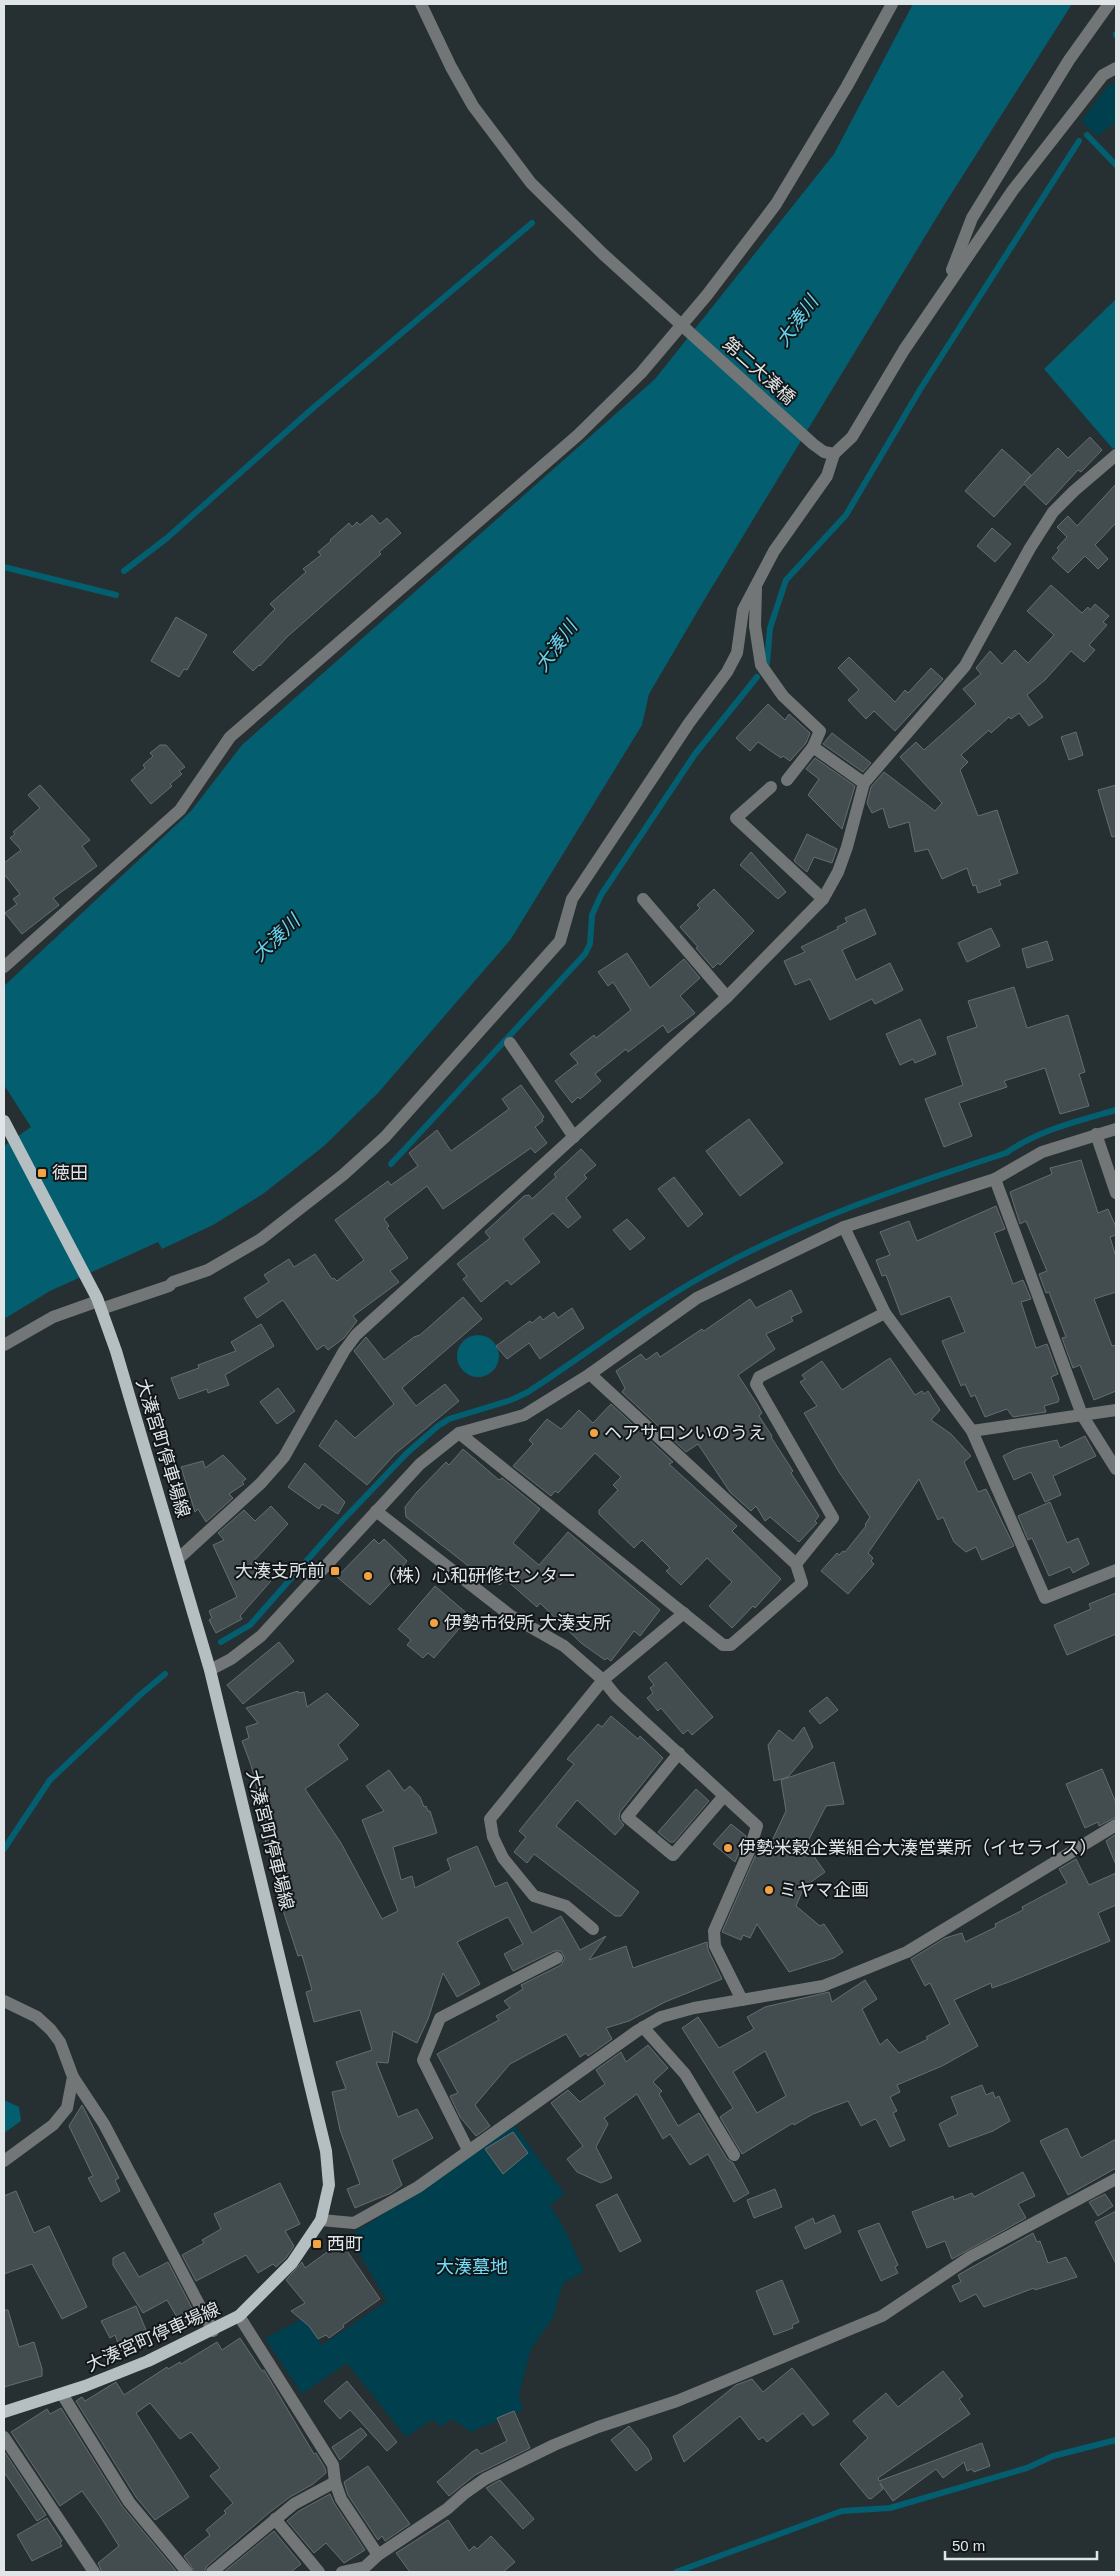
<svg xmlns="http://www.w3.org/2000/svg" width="1120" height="2576" font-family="Helvetica,'Noto Sans JP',sans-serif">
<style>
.green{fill:#003f4d}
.forest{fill:#035e6f}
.water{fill:#035e70}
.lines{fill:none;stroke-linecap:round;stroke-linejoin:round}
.stream{stroke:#035e70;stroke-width:6}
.building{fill:#434c4f;stroke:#646e71;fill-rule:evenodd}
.minor{stroke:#727677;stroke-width:12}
.major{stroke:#b5bfc2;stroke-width:12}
.poi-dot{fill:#f4a344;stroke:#121618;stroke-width:2}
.labels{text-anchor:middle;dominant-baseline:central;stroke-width:4;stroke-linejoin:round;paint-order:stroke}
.street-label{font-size:18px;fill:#e0e6e7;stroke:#121618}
.poi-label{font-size:18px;fill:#e0e6e7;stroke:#121618;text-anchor:start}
.park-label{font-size:18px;fill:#6fdefa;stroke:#121618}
.water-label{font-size:19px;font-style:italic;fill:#65d5f0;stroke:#121618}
</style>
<rect width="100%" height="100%" fill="#262f32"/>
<g class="green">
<path d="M1109,84H1116V122L1097,136L1081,121Z"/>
<path d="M514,2125L565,2194L550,2205L564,2228L584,2272L563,2283L553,2318L531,2349L519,2395L523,2410L471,2432L452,2419L440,2427L433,2419L406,2437L347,2363L302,2394L265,2338L304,2318L322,2345L387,2301L349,2236L415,2194Z"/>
</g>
<path class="forest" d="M1116,299V447L1113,449L1044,369Z"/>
<g class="water">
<path d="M913,4H1072L946,202L703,602L649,694L642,725L511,939L378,1093L324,1146L263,1194L213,1225L162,1249L158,1242L50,1291L4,1319V1146L31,1127L4,1085V986L191,811L242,745L655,379L834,154Z"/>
<circle cx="478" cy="1356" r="21"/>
<path d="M4,2100L19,2107L21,2121L4,2133Z"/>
</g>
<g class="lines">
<g class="stream">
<path d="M1116,35V34"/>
<path d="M1087,135L1116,165"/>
<path d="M4,567L116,595"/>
<path d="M124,571L167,538L313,408L532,223"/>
<path d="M767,663L770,628L786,580L846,515L921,388L1079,141"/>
<path d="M391,1164L585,954L590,944L592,915L601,895L695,754L757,677"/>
<path d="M221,1642L250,1625L340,1523L407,1453L438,1426L449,1419L511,1400L528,1392C587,1354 644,1309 705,1275C801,1221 902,1187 1006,1153C1039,1130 1078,1121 1116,1110"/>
<path d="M4,1849L50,1780L140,1695L165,1674"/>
<path d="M676,2572L842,2511L890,2508L1027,2468L1053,2456L1116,2440"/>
</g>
</g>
<g class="building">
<path d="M1090,437L1102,450L1081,472L1078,470L1046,505L1024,484L994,517L965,491L1002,449L1031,475L1024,483L1058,448L1068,458Z"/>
<path d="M1116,484V523L1095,545L1108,559L1098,569L1085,556L1068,573L1052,558L1059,550L1057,548L1067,537L1057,527L1068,516L1077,526Z"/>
<path d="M372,515L380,524L387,518L401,533L379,552L381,554L287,637L260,666L259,665L253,671L233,652L275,609L270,604L306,572L303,569L321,555L318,552L331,541L330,540L349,523L352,527L357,522L360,525Z"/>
<path d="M992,528L1011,544L995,562L977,546Z"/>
<path d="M1051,585L1082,613L1088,607L1090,610L1095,604L1109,616L1103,622L1107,625L1089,645L1095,650L1084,662L1071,651L1045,680L1027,695L1043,717L1029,726L1019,713L1011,719L1009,717L991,733L989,730L961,755L968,762L960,770L978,816L997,810L1018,873L999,880L1001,885L978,893L976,885L973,886L967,868L942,879L928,849L915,852L909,822L889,828L883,808L872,813L867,803L871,787L884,772L935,811L942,803L900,757L916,742L924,750L976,704L963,689L981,674L976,668L990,651L1002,664L1015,650L1028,663L1054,635L1027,611Z"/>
<path d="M176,617L207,635L187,670L184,669L179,677L151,661Z"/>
<path d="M849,657L895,702L905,690L908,693L931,668L943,679L895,731L874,711L866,719L848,700L859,690L838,668Z"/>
<path d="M768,704L785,720L789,714L810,733L806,743L790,761L783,756L781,758L758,742L750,751L736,738Z"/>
<path d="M1076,732L1083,755L1069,760L1061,737Z"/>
<path d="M832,733L871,763L863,772L823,744Z"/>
<path d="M160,745H166L185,767L179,771L182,774L170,784L172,786L151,804L131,780L145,768L143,765L153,756L150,753Z"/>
<path d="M815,758L855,786L842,829L808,795L819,779L806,769Z"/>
<path d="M40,785L90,840L82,846L97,866L53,898L59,905L22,934L5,913L17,904L13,899L20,894L4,874V863L21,850L10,838L15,834L13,832L40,808L28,795Z"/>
<path d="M1116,785V836L1112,837L1098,790Z"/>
<path d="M807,834L837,849L832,863L814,857L807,872L794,861Z"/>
<path d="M751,852L786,892L778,899L740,865Z"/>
<path d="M714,889L754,931L720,965L718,963L713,968L696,948L698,947L680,927L700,908L697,905Z"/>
<path d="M865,909L876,934L842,950L856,980L890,963L903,990L875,1004L872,999L830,1020L810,979L795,985L784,961L805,952L801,947L838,929L837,927L847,922L845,918Z"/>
<path d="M991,928L1000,946L967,962L958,943Z"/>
<path d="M1047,941L1053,960L1027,968L1022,949Z"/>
<path d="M627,953L650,988L684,959L700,978L680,996L695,1013L668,1033L663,1025L628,1052L626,1049L595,1074L601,1081L580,1099L578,1097L572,1103L555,1081L578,1063L570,1054L594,1035L596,1038L631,1010L613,982L608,986L598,972Z"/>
<path d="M1014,987L1027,1028L1068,1015L1085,1072L1079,1074L1089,1106L1060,1114L1045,1068L1004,1081L1007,1087L959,1103L972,1136L944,1147L925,1099L963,1085L947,1037L977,1027L968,1001Z"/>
<path d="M920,1019L936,1054L915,1063L913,1059L900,1065L886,1034Z"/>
<path d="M521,1085L544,1117L542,1119L543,1121L535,1127L547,1143L535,1153L531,1148L443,1209L427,1186L384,1219L389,1226L387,1228L408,1258L390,1271L399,1282L353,1316L357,1321L344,1338L328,1350L324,1345L317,1350L283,1300L257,1318L244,1298L269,1282L264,1275L289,1259L294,1267L315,1254L332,1279L334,1278L337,1281L364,1260L335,1220L388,1181L391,1185L418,1166L409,1153L437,1130L451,1151L509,1109L502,1099Z"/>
<path d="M749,1119L783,1163L740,1196L706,1151Z"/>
<path d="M581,1149L596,1165L584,1175L587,1178L566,1198L581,1217L568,1228L553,1213L523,1239L540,1262L511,1285L507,1280L481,1302L463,1279L467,1276L457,1264L490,1238L485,1232L524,1196L529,1195L532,1199L556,1177L554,1174Z"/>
<path d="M1081,1160L1098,1213L1108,1209L1116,1227V1235L1110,1237L1116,1257V1292L1094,1299L1112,1346L1116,1345V1391L1094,1400L1080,1365L1073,1368L1062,1338L1066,1337L1049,1292L1046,1293L1039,1274L1047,1271L1026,1221L1020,1224L1010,1192L1052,1174L1050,1168Z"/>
<path d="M674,1177L703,1214L688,1227L658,1189Z"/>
<path d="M996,1206L1005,1229L994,1233L1013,1284L1023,1280L1031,1299L1021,1302L1036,1348L1047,1344L1058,1374L1051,1377L1059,1399L1058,1402L1044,1406L1046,1412L1013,1417L1007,1409L985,1417L975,1395L971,1397L965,1384L961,1386L942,1341L965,1332L950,1296L901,1315L886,1275L882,1276L876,1260L890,1255L880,1232L909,1221L917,1241Z"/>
<path d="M627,1219L645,1238L630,1250L613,1230Z"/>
<path d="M791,1290L802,1312L791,1317L793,1321L766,1334L775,1349L738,1375L757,1404L762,1413L759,1416L772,1436L771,1437L793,1471L791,1473L819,1516L815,1521L817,1523L799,1542L770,1517L765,1521L756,1506L751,1511L730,1492L698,1444L686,1452L622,1392L625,1388L616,1371L641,1354L646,1360L657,1352L660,1357L702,1329L704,1331L750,1299L756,1308Z"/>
<path d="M463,1297L482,1319L402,1388L416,1406L445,1384L459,1401L395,1454L367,1485L319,1446L336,1420L355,1438L394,1404L354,1351L366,1337L384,1360L414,1337L420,1335Z"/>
<path d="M572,1308L584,1328L540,1359L529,1343L507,1359L496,1346L530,1321L532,1323L540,1316L543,1320L554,1312L558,1318Z"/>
<path d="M261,1324L274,1346L225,1375L229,1385L208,1393L207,1389L179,1399L171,1378L199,1368L198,1365L236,1351L231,1342Z"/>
<path d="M890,1358L915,1395L922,1391L924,1394L928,1391L940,1410L931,1420L951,1434L971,1456L964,1462L978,1492L986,1489L1014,1546L982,1560L976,1547L966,1552L954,1542L943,1517L938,1520L919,1479L868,1553L873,1558L871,1561L874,1564L848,1594L821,1571L837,1553L839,1555L843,1551L845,1552L866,1526L865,1525L870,1517L839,1472L804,1413L817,1406L800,1382L805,1379L802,1375L822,1361L842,1390Z"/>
<path d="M278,1388L295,1411L277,1424L260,1402Z"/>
<path d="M611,1404L673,1462L669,1464L737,1526L732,1531L781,1579L755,1608L753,1606L732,1628L709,1606L732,1582L707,1558L681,1585L666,1571L670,1568L642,1540L634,1548L599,1514V1510L618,1490L613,1485L621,1477L595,1453L558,1493L555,1491L551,1496L513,1466L533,1444L529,1440L547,1419L561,1429L579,1410L593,1423Z"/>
<path d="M1085,1436L1096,1456L1053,1476L1061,1495L1045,1502L1031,1472L1014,1480L1003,1456L1017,1449L1057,1440L1060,1448Z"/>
<path d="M463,1449L499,1480L502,1478L540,1509L513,1543L539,1565L568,1532L660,1610L640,1636L634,1631L611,1661L607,1658L605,1660L581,1643L540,1603L537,1607L505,1579L500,1585L479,1568L476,1572L406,1517L405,1507L417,1492L446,1462L449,1465Z"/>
<path d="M223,1455L246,1479L242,1482L244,1484L229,1494L233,1498L206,1522L198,1509L195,1512L181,1467L203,1461L205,1468Z"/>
<path d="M305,1463L345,1502L338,1514L322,1504L319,1509L288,1487Z"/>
<path d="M1050,1502L1067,1543L1078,1538L1089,1564L1073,1573L1070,1567L1049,1576L1032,1538L1028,1540L1018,1516Z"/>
<path d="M271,1506L288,1524L251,1564L271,1581L240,1616L242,1619L216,1633L209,1620L212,1618L209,1611L237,1597L213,1545L224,1540L218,1533L244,1510L255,1521Z"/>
<path d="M374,1539L379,1544L384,1539L407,1561L403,1566L405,1568L370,1605L337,1577Z"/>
<path d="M435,1586L470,1616L434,1658L428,1653L423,1658L407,1645L411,1640L398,1629Z"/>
<path d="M1116,1593V1634L1067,1655L1054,1625L1091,1609L1089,1604Z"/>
<path d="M279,1642L294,1661L243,1704L227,1685Z"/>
<path d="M666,1662L713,1717L692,1735L688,1730L683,1734L661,1708L658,1711L647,1698L653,1693L650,1688L654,1685L648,1677Z"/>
<path d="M298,1691V1693L304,1692L307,1707L327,1693L359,1725L338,1745L348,1759L305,1789L341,1843L382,1919L398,1911L362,1820L384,1811L366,1786L389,1770L404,1791L410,1786L420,1797L424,1807L426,1806L428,1811H430L437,1833L393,1847L401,1880L412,1876L415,1888L451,1870L447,1859L477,1846L495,1887L507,1882L532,1933L561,1916L580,1950L606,1936L589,1960L626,1946L633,1968L707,1942L708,1950L722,1979L665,2002L629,2021L606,2028L612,2039L588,2056L586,2053L580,2057L566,2034L510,2064L475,2105L490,2126L476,2136L460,2117L450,2096L458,2093L437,2054L499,2020L496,2016L510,2008L504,2001L523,1989L521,1985L561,1965L565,1958L561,1951H554L513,1971L504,1954L523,1944L508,1917L457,1942L480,1984L457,1997L443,1973L428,2019L417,2043L393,2031L388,2063L376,2062L398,2117L417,2109L433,2138L392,2160L402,2185L391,2193L355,2208L347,2189L360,2184L340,2130L332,2092L346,2089L336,2062L372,2050L360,2010L314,2022L306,1992L312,1990L302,1955L298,1956L275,1886L279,1884L261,1827L266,1826L251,1765L242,1741L249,1738L246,1727L258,1723L246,1708Z"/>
<path d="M827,1697L838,1710L820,1724L809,1711Z"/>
<path d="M611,1716L638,1739L640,1736L663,1758L620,1812L619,1819L624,1825L615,1835L577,1800L556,1826L639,1892L621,1916H615L534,1854L527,1863L514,1852L526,1837L519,1831L574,1764L567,1759L598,1724L602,1727Z"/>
<path d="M804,1727L813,1747L788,1777L774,1781L768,1745L779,1730L793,1741Z"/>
<path d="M834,1762L844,1804L826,1806L806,1845L825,1872L804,1887L796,1906L820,1926L824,1924L843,1952L834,1958L789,1972L757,1924L750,1938L743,1935L741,1940L722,1932L759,1847L762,1850L767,1841L771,1843L786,1811L781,1780Z"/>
<path d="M1102,1769L1116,1803V1817L1099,1826L1098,1822L1085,1828L1066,1784Z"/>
<path d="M696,1789L709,1801L674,1842H670L658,1832Z"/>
<path d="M731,1824L746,1836L735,1862L713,1844Z"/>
<path d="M1116,1834V1865L1106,1841Z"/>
<path d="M1076,1859L1089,1885L1116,1873V1905L1098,1913L1110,1941L1009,1982L992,1988L991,1983L954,2000L978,2046L942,2066L897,2085L900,2092L890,2097L897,2111L893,2113L905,2140L890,2147L877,2121L875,2119L861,2126L848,2101L813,2114L794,2125L793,2123L742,2154L720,2117L733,2108L682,2028L698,2017L719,2048L754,2029L747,2017L765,2007L829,1992L832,2002L865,1980L877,1999L862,2009L880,2045L887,2039L899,2053L928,2039L926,2037L950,2024L930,1983L925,1986L911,1959L945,1938L962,1933L965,1942L996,1927L995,1924L1023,1910L1022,1907L1067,1883L1059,1869ZM765,2051L786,2096L757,2113L733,2072Z"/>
<path d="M648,2045L668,2068L653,2082L662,2091L659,2094L678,2126L699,2113L727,2159L733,2163L749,2193L734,2202L708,2154L690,2165L670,2134L663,2139L637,2094L604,2118L608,2124L596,2147L612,2178L601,2183L577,2172L567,2159L583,2146L551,2103L568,2090L580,2102L605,2084L596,2070L621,2052L626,2062Z"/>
<path d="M982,2085L986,2095L993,2092L995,2098L999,2096L1010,2121L993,2131L949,2147L939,2124L958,2114L951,2097Z"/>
<path d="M82,2105L119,2178L115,2180L120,2191L101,2202L88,2178L93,2176L69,2126Z"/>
<path d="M1067,2128L1081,2158L1116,2139V2168L1068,2195L1040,2141Z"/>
<path d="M513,2132L528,2153L503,2174L485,2149Z"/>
<path d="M1023,2172L1035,2196L1018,2204L1026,2218L952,2259L945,2241L927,2248L912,2212L953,2196L954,2200L972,2193L974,2197Z"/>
<path d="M280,2183L300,2224L285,2231L294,2246L286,2258L276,2267L273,2264L258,2273L246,2255L196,2281L182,2255L204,2243L202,2240L221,2229L214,2214Z"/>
<path d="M775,2189L782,2207L754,2218L747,2200Z"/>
<path d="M16,2191L34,2233L49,2226L87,2307L62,2319L32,2264L4,2274V2196Z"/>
<path d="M617,2194L641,2241L620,2252L596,2205Z"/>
<path d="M1105,2194L1113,2206L1098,2216L1089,2202Z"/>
<path d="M1116,2211V2264L1095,2222Z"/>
<path d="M834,2215L841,2232L805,2249L795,2227L813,2218L815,2224Z"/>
<path d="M879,2223L898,2265L895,2267L898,2273L881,2281L858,2231Z"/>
<path d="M1033,2233L1037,2242L1040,2241L1048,2263L1066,2257L1077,2277L1035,2290L1034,2288L984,2307L976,2294L960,2302L952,2286L961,2282L958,2275Z"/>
<path d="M341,2242L380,2299L343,2325L344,2327L329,2338L326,2335L318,2339L309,2326L291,2311L305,2303L286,2280L302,2262L305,2268Z"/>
<path d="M124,2252L139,2277L168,2262L196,2316L181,2324L167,2300L143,2313L113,2265V2258Z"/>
<path d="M782,2280L799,2322L792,2325L793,2328L774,2335L756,2291Z"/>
<path d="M136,2306L151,2342L121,2351L115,2335L110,2338L101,2321Z"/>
<path d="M4,2310H8L19,2347L34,2342L42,2369V2376L4,2387Z"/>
<path d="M240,2338L262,2371L264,2370L314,2454L316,2453L325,2468L326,2473L313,2484L290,2497L270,2512L207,2566L204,2572H195L184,2556L210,2535L206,2530L226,2513L224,2511L233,2503L210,2476L220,2468L191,2432L180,2439L150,2403L136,2413L189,2497L155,2520L136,2497L76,2401L82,2397L85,2401L116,2382L124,2395L167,2367L168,2369L180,2362L181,2364L217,2342L222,2350Z"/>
<path d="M792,2368L829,2414L813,2426L803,2413L767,2442L763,2437L759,2440L740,2416L684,2462L673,2436L736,2385L752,2379L763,2392Z"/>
<path d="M943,2371L963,2396L959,2399L970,2414L878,2478L879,2481L982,2443L990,2466L974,2472L972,2469L967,2471L964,2462L943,2478L936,2469L893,2501L880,2483L883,2489L871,2499L868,2498L840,2464L868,2438L853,2421L886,2393L898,2407Z"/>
<path d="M347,2381L397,2442L387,2451L350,2410L340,2419L324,2401Z"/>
<path d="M61,2408L122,2506L177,2572H102L98,2563L119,2546L100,2516L82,2491L60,2506L11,2432L47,2409L50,2414Z"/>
<path d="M514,2411L530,2448L475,2475L449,2496L437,2482L472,2452L477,2449L481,2454L507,2441L497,2418Z"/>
<path d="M629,2426L648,2449L652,2459L636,2471L611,2440Z"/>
<path d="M361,2428L367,2435L340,2460L332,2447Z"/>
<path d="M4,2451L46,2515L37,2521L4,2472Z"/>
<path d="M368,2466L410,2524L385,2541L382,2536L378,2540L348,2495L344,2482Z"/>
<path d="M500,2480L534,2519L523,2529L486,2488Z"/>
<path d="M330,2494L334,2503L365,2550L344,2563L326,2543L314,2553L287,2521L299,2511Z"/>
<path d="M47,2518L62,2541L60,2543L62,2546L32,2561L17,2535Z"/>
<path d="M448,2520L469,2551L474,2546L477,2549L491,2536L515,2562L503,2572H410L396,2553Z"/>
<path d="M274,2531L301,2564L291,2572H224Z"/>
</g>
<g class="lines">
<g class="minor">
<path d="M421,4L451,67L473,106L531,183L603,254L813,444L824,452L834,454L852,437L904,350L1013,190L1103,75L1116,68"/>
<path d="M952,270L972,218L1069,60L1109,4"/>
<path d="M756,588L755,626L761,665L783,696L820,731L813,747L787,780"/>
<path d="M813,747L864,783"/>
<path d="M771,787L736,818L823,899"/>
<path d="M643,899L727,997"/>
<path d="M4,967L180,810L230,737L578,435L641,373L707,295L776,204L847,86L892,4"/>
<path d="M510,1043L574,1137"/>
<path d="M1096,1134L1116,1193"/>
<path d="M995,1179L1082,1415L1116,1469"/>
<path d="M844,1227L885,1313L972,1431L1045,1598L1116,1570"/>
<path d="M101,1309L169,1286L173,1282L208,1270L261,1239L343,1175L385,1137L560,941L572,899L689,723L727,672L737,653L743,610L774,551L827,476L834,454"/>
<path d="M4,1345L53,1317L98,1301"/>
<path d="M972,1431L1116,1410"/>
<path d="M459,1433L723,1645H731L802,1583L796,1564L590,1374"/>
<path d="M376,1511L511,1616L564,1646L603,1680L684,1613"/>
<path d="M178,1559L261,1483L284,1457L344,1351L356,1335L727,997L823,899L838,872L847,847L864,783L965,666L1030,548L1053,512L1074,491L1116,455"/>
<path d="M796,1564L833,1518L756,1384L759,1377L885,1313"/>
<path d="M210,1670L231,1659L261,1636L420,1464L459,1433L524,1415L590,1374L697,1298L844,1227L995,1179L1042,1152L1116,1129"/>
<path d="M679,1753L627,1817L673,1855L724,1796"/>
<path d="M593,1929L566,1906L534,1896L503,1858L493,1837L490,1819L603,1680L616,1696L757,1826L750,1849L714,1931L715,1946L742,2000"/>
<path d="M4,2001L37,2017L51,2030L60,2042L73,2077L67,2108L53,2125L4,2161"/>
<path d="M643,2027L685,2074L734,2155"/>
<path d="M73,2077L104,2124L213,2331"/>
<path d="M468,2150L423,2060L440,2018L557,1958"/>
<path d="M321,2220L354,2223L418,2187L637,2031L661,2017L694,2008L823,1986L907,1952L1116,1825"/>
<path d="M239,2316L333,2465L335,2482L341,2499L378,2555"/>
<path d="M62,2394L129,2502L187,2572"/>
<path d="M4,2437L94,2572"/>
<path d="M275,2519L319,2572"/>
<path d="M212,2572L294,2504L335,2482"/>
<path d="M342,2572L365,2567L378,2555L447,2509L465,2493L485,2479L554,2445L598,2427L677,2401L882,2316L970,2257L1116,2179"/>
</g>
<path class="major" d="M4,1121L97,1298L116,1351L210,1670L326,2151L329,2185L321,2220L292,2263L239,2316L148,2361L85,2386L4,2412"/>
</g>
<g class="poi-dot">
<rect x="37" y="1168" width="10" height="10" rx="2.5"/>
<circle cx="594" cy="1433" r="5"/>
<rect x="330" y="1566" width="10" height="10" rx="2.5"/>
<circle cx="368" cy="1576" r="5"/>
<circle cx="434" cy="1623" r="5"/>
<circle cx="728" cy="1848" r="5"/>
<circle cx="769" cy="1890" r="5"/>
<rect x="312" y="2239" width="10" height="10" rx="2.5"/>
</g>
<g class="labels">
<g class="street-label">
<text transform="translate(759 371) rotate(42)">第二大湊橋</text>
<text transform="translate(163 1448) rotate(73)">大湊宮町停車場線</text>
<text transform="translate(270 1840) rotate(76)">大湊宮町停車場線</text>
<text transform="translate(153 2337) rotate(-24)">大湊宮町停車場線</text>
</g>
<g class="poi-label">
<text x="52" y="1173">徳田</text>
<text x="604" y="1433">ヘアサロンいのうえ</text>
<text x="325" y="1571" text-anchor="end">大湊支所前</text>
<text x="378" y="1576">（株）心和研修センター</text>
<text x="444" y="1623">伊勢市役所 大湊支所</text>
<text x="738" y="1848">伊勢米穀企業組合大湊営業所（イセライス）</text>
<text x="779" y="1890">ミヤマ企画</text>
<text x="327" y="2244">西町</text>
</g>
<g class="park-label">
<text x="472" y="2267">大湊墓地</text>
</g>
<g class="water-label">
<text transform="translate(797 321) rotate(-54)">大湊川</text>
<text transform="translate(556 646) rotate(-54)">大湊川</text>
<text transform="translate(276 938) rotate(-44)">大湊川</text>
</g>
</g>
<rect width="1120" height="2576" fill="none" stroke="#e0e6e7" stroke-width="10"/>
<path d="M945 2551v8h152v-8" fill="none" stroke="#e0e6e7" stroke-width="2.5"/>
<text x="952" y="2551" font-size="15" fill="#e0e6e7" stroke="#121618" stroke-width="4" paint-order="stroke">50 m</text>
</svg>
